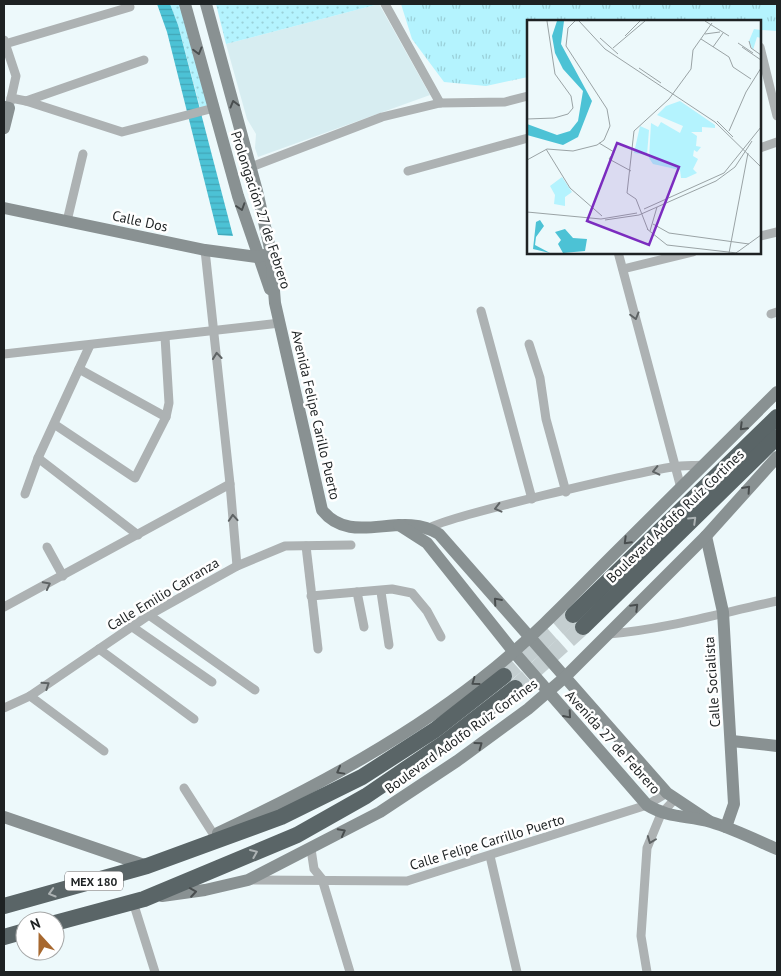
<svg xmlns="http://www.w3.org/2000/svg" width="781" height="976" font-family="'PT Sans',sans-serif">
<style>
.built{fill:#d7edf1}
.grass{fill:url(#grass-tufts)}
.park{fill:url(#park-dots)}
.water{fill:url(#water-rules)}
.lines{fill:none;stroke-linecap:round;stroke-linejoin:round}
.highway-tunnel{stroke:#c4ced0;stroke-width:16;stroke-dasharray:16 8;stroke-linecap:butt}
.street{stroke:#adb2b3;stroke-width:9}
.secondary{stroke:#899192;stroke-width:12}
.highway{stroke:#5a6567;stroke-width:16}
.oneway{stroke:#494e4f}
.oneway2{stroke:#5e6364}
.oneway3{stroke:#acb2b3}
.labels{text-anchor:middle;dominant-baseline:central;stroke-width:5;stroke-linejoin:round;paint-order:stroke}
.shield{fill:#fff;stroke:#626465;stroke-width:1}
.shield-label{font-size:12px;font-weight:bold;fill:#1e2223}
.street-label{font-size:14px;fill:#1e2223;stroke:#fff}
.inset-road{fill:none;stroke:#9aa3a5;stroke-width:1}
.view{fill:#7b2cbf;fill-opacity:0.15;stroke:#7b2cbf;stroke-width:2.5}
.inset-edge{fill:none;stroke:#1e2223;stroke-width:2.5}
</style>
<defs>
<pattern id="grass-tufts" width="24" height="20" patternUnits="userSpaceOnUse" patternTransform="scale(1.25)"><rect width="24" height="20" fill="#b4f3fe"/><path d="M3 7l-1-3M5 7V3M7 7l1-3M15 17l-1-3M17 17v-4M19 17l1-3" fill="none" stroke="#9ad0d9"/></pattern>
<pattern id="park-dots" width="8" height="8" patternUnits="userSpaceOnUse" patternTransform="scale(1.25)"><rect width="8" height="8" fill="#b4f3fe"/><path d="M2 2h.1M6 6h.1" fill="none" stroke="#9ad0d9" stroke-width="1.8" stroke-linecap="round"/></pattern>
<pattern id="water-rules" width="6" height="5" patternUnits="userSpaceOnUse" patternTransform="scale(1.25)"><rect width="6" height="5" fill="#4cc2d5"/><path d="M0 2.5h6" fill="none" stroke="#42a6b7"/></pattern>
</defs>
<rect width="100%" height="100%" fill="#edf9fb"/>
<path class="built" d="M379,4L430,95L258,157L255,148L256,134L247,119L226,44Z"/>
<path class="grass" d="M401,4H777V31L760,30V21H528V77L486,86L444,82L412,39Z"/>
<g class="park">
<path d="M170,4H185L214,108L201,111L178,25Z"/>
<path d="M216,4H379L226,44Z"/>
</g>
<path class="water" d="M157,4H170L178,25L233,236L218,235L167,32Z"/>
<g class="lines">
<g class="highway-tunnel">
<path d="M504,676L573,615"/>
<path d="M515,688L583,627"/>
</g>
<g class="street">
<path d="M385,4L440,103"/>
<path d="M4,40L16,76L10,103"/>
<path d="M5,44L130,7"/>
<path d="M760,47L777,116"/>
<path d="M11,98L26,101L144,60"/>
<path d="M26,101L122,132L214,108"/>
<path d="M760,148L777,142"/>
<path d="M251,167L382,117L440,103L505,102L528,96"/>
<path d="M408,171L528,138"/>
<path d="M67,221L83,154"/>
<path d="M760,236L777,232"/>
<path d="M205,250L230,484L237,566"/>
<path d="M618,252L681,488"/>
<path d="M623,269L693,252"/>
<path d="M481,311L532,499"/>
<path d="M771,314L777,312"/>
<path d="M529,344L540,378L546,419L566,492"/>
<path d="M4,354L280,323"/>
<path d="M79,369L166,417"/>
<path d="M54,424L135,478L166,417L169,403L165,337"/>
<path d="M38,458L138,535"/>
<path d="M25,494L38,458L90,345"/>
<path d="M426,530C437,518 644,471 673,467C683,465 694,466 704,465"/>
<path d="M306,546L318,649"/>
<path d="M47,547L63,576"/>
<path d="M357,592L364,627"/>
<path d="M381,592L389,645"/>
<path d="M311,596L392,589L412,593L427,611L441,637"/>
<path d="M4,607L230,484"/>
<path d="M149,615L255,690"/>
<path d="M131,626L212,682"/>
<path d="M609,634C666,629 721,613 777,601"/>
<path d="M99,649L194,719"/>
<path d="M30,696L104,751"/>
<path d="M4,708L30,696L149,615L237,566L285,546L351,545"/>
<path d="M184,788L214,835"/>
<path d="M311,849L314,869L322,879L350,972"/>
<path d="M490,856L517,972"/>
<path d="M252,880L407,881L647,805L667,793"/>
<path d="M133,902L155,972"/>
<path d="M647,972L641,936L647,848L661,814L675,799"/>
</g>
<g class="secondary">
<path d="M185,4L238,196L270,289"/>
<path d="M206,4L257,191L271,253L275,303L322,510C352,548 400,509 439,534L667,793L709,821"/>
<path d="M4,107L9,108L4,128"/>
<path d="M4,208L205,250L257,257L264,255"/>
<path d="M399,525L427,543L513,651L647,805C670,819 688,815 711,822C734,829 756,840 777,849"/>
<path d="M706,536L723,612L734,804L726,827"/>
<path d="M732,741L777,746"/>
<path d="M4,817L147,866"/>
<path d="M218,833C316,787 413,735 496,667C537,633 574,594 611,557C667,502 722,447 777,392"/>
<path d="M162,896L205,890L248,880L380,812L457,761L528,709L564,678L706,536L777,457"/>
</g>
<g class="highway">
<path d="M573,615L777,417"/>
<path d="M583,627L777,437"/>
<path d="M4,906L147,866L281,817L362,777L435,730L504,676"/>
<path d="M55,923L144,899L297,835L366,796L444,743L515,688"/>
<path d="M4,937L25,931"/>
</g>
</g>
<defs><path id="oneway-chevron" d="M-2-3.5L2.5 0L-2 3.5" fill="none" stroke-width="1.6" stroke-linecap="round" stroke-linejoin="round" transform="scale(1.25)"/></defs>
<g class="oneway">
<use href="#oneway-chevron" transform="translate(198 51) rotate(75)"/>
<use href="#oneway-chevron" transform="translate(234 104) rotate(-105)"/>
<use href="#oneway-chevron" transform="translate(241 207) rotate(72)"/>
<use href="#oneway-chevron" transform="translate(743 427) rotate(135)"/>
<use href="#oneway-chevron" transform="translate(747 489) rotate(-48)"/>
<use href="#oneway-chevron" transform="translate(627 541) rotate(135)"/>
<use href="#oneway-chevron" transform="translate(497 601) rotate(-131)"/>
<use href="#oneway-chevron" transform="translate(635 607) rotate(-45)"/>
<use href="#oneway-chevron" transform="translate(475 682) rotate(144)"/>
<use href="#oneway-chevron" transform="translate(568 715) rotate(49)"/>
<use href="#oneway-chevron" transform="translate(479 745) rotate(-36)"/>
<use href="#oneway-chevron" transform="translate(340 771) rotate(151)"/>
<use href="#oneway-chevron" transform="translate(342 832) rotate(-28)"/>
<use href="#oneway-chevron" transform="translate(193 892) rotate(-8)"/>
</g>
<g class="oneway2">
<use href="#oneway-chevron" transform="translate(635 316) rotate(75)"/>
<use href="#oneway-chevron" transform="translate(217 356) rotate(-96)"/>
<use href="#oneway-chevron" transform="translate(656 471) rotate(167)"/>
<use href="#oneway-chevron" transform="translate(498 508) rotate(166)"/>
<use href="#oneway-chevron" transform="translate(233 518) rotate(-94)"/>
<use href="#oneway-chevron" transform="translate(47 585) rotate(-28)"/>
<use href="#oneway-chevron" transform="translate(46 685) rotate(-34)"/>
<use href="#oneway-chevron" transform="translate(651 840) rotate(111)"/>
</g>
<g class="oneway3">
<use href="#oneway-chevron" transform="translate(693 520) rotate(-44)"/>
<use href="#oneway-chevron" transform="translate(254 853) rotate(-23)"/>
<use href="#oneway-chevron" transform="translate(52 893) rotate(164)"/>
</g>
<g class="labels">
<rect class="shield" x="65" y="871.5" width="58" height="19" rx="4"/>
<g class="shield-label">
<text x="94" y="881">MEX 180</text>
</g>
<g class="street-label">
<text transform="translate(261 210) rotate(72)">Prolongación 27 de Febrero</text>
<text transform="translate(140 221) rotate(12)">Calle Dos</text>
<text transform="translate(316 415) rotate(77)">Avenida Felipe Carillo Puerto</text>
<text transform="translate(675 516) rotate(-44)">Boulevard Adolfo Ruíz Cortines</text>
<text transform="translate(163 594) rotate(-31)">Calle Emilio Carranza</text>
<text transform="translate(712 682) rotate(-94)">Calle Socialista</text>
<text transform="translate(461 736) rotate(-36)">Boulevard Adolfo Ruiz Cortines</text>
<text transform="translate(613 742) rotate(48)">Avenida 27 de Febrero</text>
<text transform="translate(487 842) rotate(-17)">Calle Felipe Carrillo Puerto</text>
</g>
</g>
<g transform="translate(527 20)">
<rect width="234" height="234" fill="#edf9fb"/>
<path d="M153,81L188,105V108L175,107V112H164L170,116L169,126L174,127L170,132L167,130L166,136L171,139L166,149L170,153L159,158H154L153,150L126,144L122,138L124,103L131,107L134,102L153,113L156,106L130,95L139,86ZM35,157L45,172L38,177V186L27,184L28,175L23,166Z" fill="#b4f3fe"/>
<path d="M227,9L234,10V18L230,17L226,30L222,21ZM113,106L122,110L120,135L107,133Z" fill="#b4f3fe"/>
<path d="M30,1H37L34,24L65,81L51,117L36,125L0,115V104L30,115L43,111L51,101L56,71L36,49L28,33L25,16ZM13,200L17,206L9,217L8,225L23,233L6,229L9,202ZM38,209L46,218L60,219L58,231L36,233L31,224L34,220L28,212Z" fill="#4cc2d5"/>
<path class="inset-road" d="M52,1L78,29L188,102L234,147M178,1L202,16M178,14L193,12M98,16L113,1M73,18L91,34M174,19L202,37L206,47L224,59M222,21L224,28L234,35M211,23L226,33M186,27L196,13M215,27L234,40M86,28L118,1M112,48L134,63M0,99L27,98L41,94L46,88L44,76L28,54L20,1M190,101L206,117M202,111L219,72L234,48M72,123L87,132L82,139L104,151M19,129L43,168L75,196M0,140L20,129L46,131L70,125L77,120L83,106L80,89L39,26L41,8L48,1M117,189L197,153L234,107M0,192L74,199L110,193M78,200L112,195L189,161L208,147L225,121M126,204L142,213L222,224M120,209L140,225L210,233M121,210L109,179L100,173L107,111L142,79L164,49L166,30L185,3M123,211L130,187M202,233L221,133M209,233L234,215"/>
<path class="view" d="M90,123L152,147L122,225L60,201Z"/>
<rect width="234" height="234" class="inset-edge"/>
</g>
<rect width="781" height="976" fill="none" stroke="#1e2223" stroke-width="10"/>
<g transform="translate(40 936) rotate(339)"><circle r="24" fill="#ffffff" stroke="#a5a7a7"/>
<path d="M0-4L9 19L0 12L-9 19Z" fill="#a7682f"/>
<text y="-8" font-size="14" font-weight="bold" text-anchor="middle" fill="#1e2223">N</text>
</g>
</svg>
